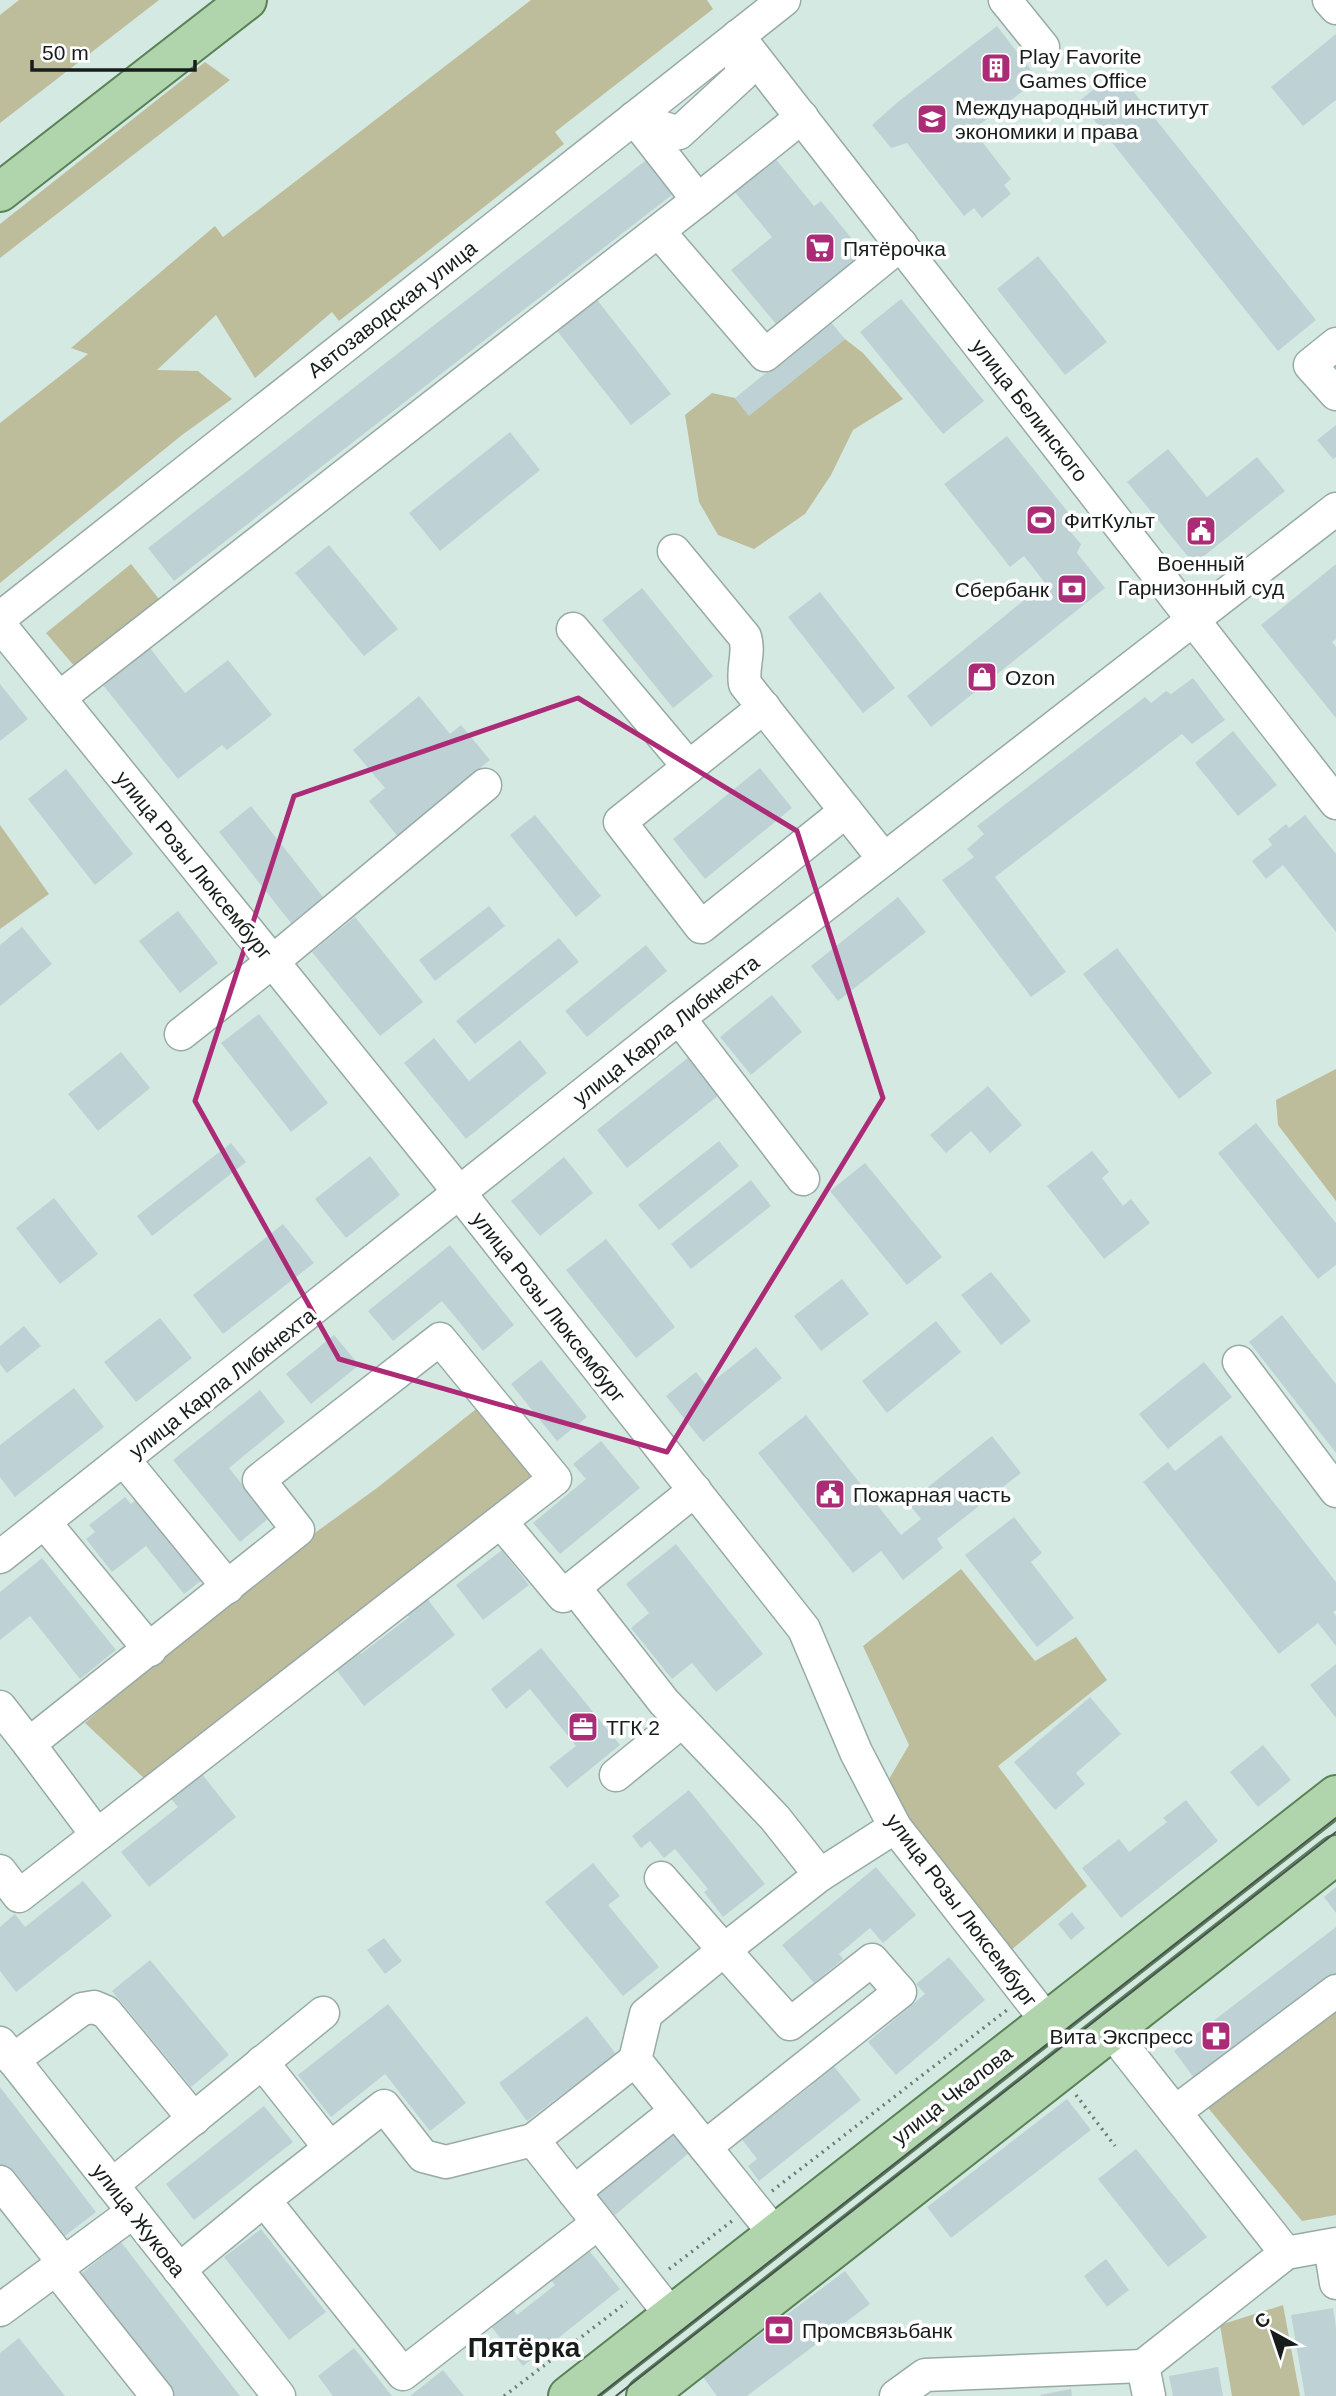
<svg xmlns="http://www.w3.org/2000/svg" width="1336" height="2396" font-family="Helvetica,sans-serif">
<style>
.green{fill:#bdbd9b}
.building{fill:#bed2d6}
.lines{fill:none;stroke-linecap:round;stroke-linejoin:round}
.minor-casing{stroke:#97aaa5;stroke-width:35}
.major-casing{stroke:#588156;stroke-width:42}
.path{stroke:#6e7c78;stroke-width:3.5;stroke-dasharray:2 5;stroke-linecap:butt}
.minor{stroke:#fff;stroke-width:32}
.major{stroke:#b0d4ac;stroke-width:38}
.tram{stroke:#485350;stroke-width:2}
.marked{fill:none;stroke:#ac2b76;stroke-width:5;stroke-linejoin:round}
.labels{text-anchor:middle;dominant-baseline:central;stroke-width:7;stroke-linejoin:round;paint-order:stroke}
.poi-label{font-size:21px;fill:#161d1b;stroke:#fff;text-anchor:start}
.street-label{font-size:21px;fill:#161d1b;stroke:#fff}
.district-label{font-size:28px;font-weight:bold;fill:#161d1b;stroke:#fff}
</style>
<rect width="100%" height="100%" fill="#d5e9e3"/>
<g class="green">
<path d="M19,0H159L0,123V15Z"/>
<path d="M531,0H707L713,9L555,132L564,144L339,321L332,312L255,378L216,315L157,370L198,371L232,399L182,435L0,583V423L88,354L71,348L215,226L223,237Z"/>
<path d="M205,62L230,80L0,258V224Z"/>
<path d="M845,339L863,353L903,399L853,430L831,475L805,514L754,549L718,535L699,502L685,415L712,393L735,398L749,415Z"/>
<path d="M131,564L159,599L76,668L46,633Z"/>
<path d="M0,825L49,894L0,929Z"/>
<path d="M1336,1069V1201L1278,1125L1276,1100Z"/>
<path d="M500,1390L563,1471L147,1781L85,1723L247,1582L377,1488Z"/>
<path d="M961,1569L1035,1661L1076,1637L1107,1680L998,1766L1087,1886L1010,1951L885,1786L909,1745L863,1646Z"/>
<path d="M1336,2009V2215L1302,2221L1204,2103Z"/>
<path d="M1283,2305L1300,2396H1232L1220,2325Z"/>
</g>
<g class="building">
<path d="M997,26L1038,79L973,130L1011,179L1004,185L1011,194L982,218L974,208L964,216L907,143L891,148L872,125L899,101Z"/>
<path d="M1336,34V100L1303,126L1271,87Z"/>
<path d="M1117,71L1316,320L1278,351L1079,101Z"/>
<path d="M770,152L814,206L821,201L866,256L819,295L816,291L776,324L731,270L772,237L729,185Z"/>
<path d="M650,157L677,191L174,581L148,548Z"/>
<path d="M1038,256L1107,342L1065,375L997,289Z"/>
<path d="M594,296L671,394L631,425L554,327Z"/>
<path d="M901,299L984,401L943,434L860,332Z"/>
<path d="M830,321L845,339L749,416L735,398Z"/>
<path d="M1336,425V457L1333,459L1317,440Z"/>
<path d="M510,432L540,470L440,551L409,513Z"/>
<path d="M1007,436L1072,517L1064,524L1081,544L1077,553L1105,588L931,727L907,696L1045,583L1024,556L1010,567L944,484Z"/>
<path d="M1168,449L1207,497L1257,457L1285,491L1194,564L1127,482Z"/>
<path d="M329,545L398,629L364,656L295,573Z"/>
<path d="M1336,564V639L1332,642L1336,647V718L1261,625Z"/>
<path d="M642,588L713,676L673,708L602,620Z"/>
<path d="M820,592L895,688L863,713L788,617Z"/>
<path d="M146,643L185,693L228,660L272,715L227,750L222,745L178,779L99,680Z"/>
<path d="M1193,678L1225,720L1192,744L1182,734L995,877L1066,972L1031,997L942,880L974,857L967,849L984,834L977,826L1145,697L1151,703L1166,691L1171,694Z"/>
<path d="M0,684L28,719L0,741Z"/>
<path d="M419,696L450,734L461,725L490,760L431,808L437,815L403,843L369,801L385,788L353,750Z"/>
<path d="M1233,731L1277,785L1238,816L1195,763Z"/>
<path d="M760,768L792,808L705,879L673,839Z"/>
<path d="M66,769L133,854L95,885L28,799Z"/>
<path d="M251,806L323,897L291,923L219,832Z"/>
<path d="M535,815L601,896L576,917L510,835Z"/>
<path d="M1305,815L1336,854V932L1283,865L1266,879L1252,861L1272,845L1268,839L1286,824L1289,828Z"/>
<path d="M898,897L926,932L838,1001L811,966Z"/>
<path d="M489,906L505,926L435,981L419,960Z"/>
<path d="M178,911L218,963L180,993L139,941Z"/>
<path d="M355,917L423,1002L380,1036L312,952Z"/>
<path d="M22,927L52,964L0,1006V945Z"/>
<path d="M559,938L579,962L475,1044L456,1021Z"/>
<path d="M646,945L667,971L587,1037L565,1011Z"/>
<path d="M1117,948L1212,1073L1179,1099L1083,974Z"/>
<path d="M772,995L802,1032L751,1075L720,1037Z"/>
<path d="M259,1014L328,1103L291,1132L221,1043Z"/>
<path d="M434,1038L469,1081L520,1040L547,1073L466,1139L404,1063Z"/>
<path d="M121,1052L150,1088L98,1131L68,1094Z"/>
<path d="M689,1057L719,1095L627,1168L597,1130Z"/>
<path d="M988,1086L1022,1125L990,1153L971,1131L946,1153L930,1135Z"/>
<path d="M1256,1123L1336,1223V1265L1318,1279L1218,1153Z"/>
<path d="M719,1141L739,1166L659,1230L638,1205Z"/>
<path d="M231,1143L246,1162L152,1236L137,1216Z"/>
<path d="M1092,1151L1109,1172L1102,1178L1123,1206L1131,1199L1150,1223L1104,1259L1047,1186Z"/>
<path d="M370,1156L400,1195L346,1238L315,1199Z"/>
<path d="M564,1157L593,1193L540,1236L511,1201Z"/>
<path d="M865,1163L942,1257L907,1285L830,1191Z"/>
<path d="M751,1180L771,1206L691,1269L671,1244Z"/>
<path d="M54,1198L98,1254L60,1284L16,1228Z"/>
<path d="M283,1224L314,1263L223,1334L193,1295Z"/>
<path d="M606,1239L675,1327L636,1358L566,1270Z"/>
<path d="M450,1245L514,1325L483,1351L442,1301L393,1341L368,1311Z"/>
<path d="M991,1272L1031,1321L1001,1345L961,1295Z"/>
<path d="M842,1279L869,1314L821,1351L794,1316Z"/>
<path d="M1282,1315L1336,1384V1453L1249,1342Z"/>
<path d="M160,1318L192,1358L136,1402L104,1362Z"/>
<path d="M936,1321L961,1352L887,1413L862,1381Z"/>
<path d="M24,1326L41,1346L7,1373L0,1364V1346Z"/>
<path d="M334,1335L359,1365L311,1404L286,1374Z"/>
<path d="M756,1347L782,1378L703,1442L666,1396L696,1372L707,1386Z"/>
<path d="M541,1360L587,1417L557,1441L511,1384Z"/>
<path d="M1204,1362L1232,1397L1168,1449L1139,1414Z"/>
<path d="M74,1388L104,1427L15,1497L0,1477V1445Z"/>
<path d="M260,1390L285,1422L229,1468L269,1518L240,1542L173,1460Z"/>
<path d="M806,1415L901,1535L921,1519L908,1503L992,1436L1021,1473L937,1539L943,1548L903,1580L881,1551L853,1573L758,1453Z"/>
<path d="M1221,1435L1336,1582V1610L1333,1612L1336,1616V1646L1318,1623L1279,1654L1143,1482L1168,1462L1175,1471Z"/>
<path d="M601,1441L640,1488L560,1554L533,1523L586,1479L573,1464Z"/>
<path d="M140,1496L205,1578L184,1594L146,1546L112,1572L86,1539L95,1532L89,1525L125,1497L131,1504Z"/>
<path d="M1014,1517L1042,1553L1031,1562L1074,1618L1037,1647L965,1555Z"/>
<path d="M676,1544L763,1654L716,1692L692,1663L672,1679L631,1628L649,1613L626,1584Z"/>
<path d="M502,1550L529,1585L483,1620L456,1585Z"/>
<path d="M42,1558L116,1650L80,1679L30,1616L0,1640V1592Z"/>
<path d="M426,1597L455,1635L364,1706L335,1668L358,1649L361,1654L409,1617L406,1613Z"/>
<path d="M541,1648L620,1745L567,1788L549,1767L576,1746L530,1689L506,1709L491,1689Z"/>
<path d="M1336,1664V1718L1310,1685Z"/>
<path d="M1090,1697L1121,1734L1076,1773L1085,1784L1055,1810L1014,1762Z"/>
<path d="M1263,1745L1291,1780L1258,1807L1230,1772Z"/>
<path d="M198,1769L236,1817L149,1887L121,1852L178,1807L167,1794Z"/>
<path d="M689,1790L765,1884L723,1917L704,1892L708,1889L675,1849L664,1858L650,1841L641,1848L632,1836Z"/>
<path d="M1186,1800L1218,1841L1121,1918L1082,1868L1119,1839L1129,1852L1167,1822L1163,1818Z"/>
<path d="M593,1863L620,1896L608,1905L659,1967L623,1996L545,1902Z"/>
<path d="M876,1867L916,1915L883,1943L870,1928L839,1954L843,1959L814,1983L782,1945Z"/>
<path d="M83,1881L112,1916L16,1992L0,1971V1927L15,1914L25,1927Z"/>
<path d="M1336,1887V1913L1324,1897Z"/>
<path d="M1072,1912L1085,1928L1071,1940L1058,1924Z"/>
<path d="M1336,1927V1977L1197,2082L1174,2051Z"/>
<path d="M384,1938L402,1961L385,1974L367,1950Z"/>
<path d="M949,1957L985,2000L896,2075L868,2042L925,1994L916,1984Z"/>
<path d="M150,1960L229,2055L191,2087L112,1991Z"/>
<path d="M388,2004L466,2103L430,2131L385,2074L331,2117L298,2075Z"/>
<path d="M587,2016L616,2054L527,2121L499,2083Z"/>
<path d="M828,2059L861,2100L759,2181L748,2166L757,2159L734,2129L770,2101L778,2111L812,2085L805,2077Z"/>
<path d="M0,2087L96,2212L57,2242L0,2167Z"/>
<path d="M1067,2099L1091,2130L951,2238L927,2207Z"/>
<path d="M264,2106L293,2142L194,2220L166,2184Z"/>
<path d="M672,2130L690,2152L615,2215L596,2193Z"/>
<path d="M1136,2149L1207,2237L1168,2267L1098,2179Z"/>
<path d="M261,2229L326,2312L289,2340L224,2257Z"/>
<path d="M121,2242L240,2396H170L77,2277Z"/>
<path d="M583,2243L620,2289L523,2366L489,2324L511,2307L517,2315L555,2285L545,2272Z"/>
<path d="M1106,2259L1129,2290L1107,2307L1084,2276Z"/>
<path d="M845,2271L870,2304L747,2396H717L703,2377Z"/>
<path d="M1333,2308L1336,2327V2396H1305L1291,2315Z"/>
<path d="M19,2338L65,2396H0V2353Z"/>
<path d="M354,2348L392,2396H333L318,2376Z"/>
<path d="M1218,2367L1223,2396H1173L1169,2376Z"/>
<path d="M443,2370L464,2396H410Z"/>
<path d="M1071,2389L1072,2396H1041L1040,2395Z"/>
</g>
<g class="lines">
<g class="minor-casing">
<g id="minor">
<path d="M1005,0L1043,47"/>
<path d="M1329,0L1336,8"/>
<path d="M738,36L1336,803"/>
<path d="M738,36L742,75L679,133L634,118L698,200L802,117"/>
<path d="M659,232L765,355L901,244"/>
<path d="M1336,344L1310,365L1336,394"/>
<path d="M674,551L745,637C750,653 742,667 745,684L884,859"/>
<path d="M0,618L784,0"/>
<path d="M0,625L439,1167L804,1629L856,1752L895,1827L1047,2021"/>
<path d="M573,629L689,767"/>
<path d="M59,698L698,200"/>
<path d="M764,707L620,822L701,927L846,811"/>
<path d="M679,1018L803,1179"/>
<path d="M181,1034L272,962L485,785"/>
<path d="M1239,1362L1336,1491"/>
<path d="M124,1460L228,1587"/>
<path d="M501,1522L563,1596L695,1490"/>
<path d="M45,1523L150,1650"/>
<path d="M0,1557L679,1018L1336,509"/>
<path d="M574,1587L664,1702L775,1818L820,1875L895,1827"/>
<path d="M0,1707L29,1744L298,1530L259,1480L440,1339L555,1479L19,1896L0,1871"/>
<path d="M29,1744L97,1835"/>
<path d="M616,1775L682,1721"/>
<path d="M661,1878L724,1950L820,1875"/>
<path d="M1111,2031L1286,2253"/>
<path d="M0,2043L279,2396"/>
<path d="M13,2060L82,2009L94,2007L106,2012L194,2119"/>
<path d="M635,2060L646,2014L724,1950L790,2024L872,1960L900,1992L705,2147"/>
<path d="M262,2062L330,2148"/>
<path d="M1175,2112L1336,1991"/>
<path d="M533,2140L446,2162L423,2156L384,2106L264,2200L403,2374L598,2223"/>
<path d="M0,2182L64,2263"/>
<path d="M112,2185L323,2013"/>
<path d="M574,2192L676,2111"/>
<path d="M1330,2246L1336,2283"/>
<path d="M56,2269L157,2396"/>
<path d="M179,2270L264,2200"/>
<path d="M0,2310L133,2212"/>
<path d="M671,2315L533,2140L635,2060L775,2234"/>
<path d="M1143,2366L1149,2396"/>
<path d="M896,2396L925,2375L1143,2366L1286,2253L1336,2244"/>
</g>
</g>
<g class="major-casing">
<g id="major">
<path d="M0,192L247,0"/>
<path d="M568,2396L1336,1795"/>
<path d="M646,2396L1336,1855"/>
</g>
</g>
<g class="path">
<path d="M1076,2095L1115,2146"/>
<path d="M772,2191L1007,2010"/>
<path d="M669,2269L732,2221"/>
<path d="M504,2396L627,2302"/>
</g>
<use href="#minor" class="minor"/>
<use href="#major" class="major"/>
<g class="tram">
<path d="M598,2396L1336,1818"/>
<path d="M616,2396L1336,1832"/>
</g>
</g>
<path class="marked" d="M578,698L797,831L883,1098L667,1452L339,1359L195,1101L294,796Z"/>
<defs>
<g id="building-square" transform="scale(1.575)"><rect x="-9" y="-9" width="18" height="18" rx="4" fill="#ac2b76" stroke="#fff"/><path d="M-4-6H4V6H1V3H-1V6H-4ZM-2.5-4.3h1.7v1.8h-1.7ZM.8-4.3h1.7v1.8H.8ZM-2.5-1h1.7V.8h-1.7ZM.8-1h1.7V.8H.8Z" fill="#fff"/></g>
<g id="university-square" transform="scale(1.575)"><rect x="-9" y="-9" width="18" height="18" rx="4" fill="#ac2b76" stroke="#fff"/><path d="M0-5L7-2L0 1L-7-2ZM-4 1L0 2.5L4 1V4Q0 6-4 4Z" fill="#fff"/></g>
<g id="supermarket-square" transform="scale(1.575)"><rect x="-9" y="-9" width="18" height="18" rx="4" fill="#ac2b76" stroke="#fff"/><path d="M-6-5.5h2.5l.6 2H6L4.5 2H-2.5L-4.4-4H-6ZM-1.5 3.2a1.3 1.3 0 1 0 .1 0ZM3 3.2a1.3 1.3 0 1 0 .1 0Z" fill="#fff"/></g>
<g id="stadium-square" transform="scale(1.575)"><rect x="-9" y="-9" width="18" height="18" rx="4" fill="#ac2b76" stroke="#fff"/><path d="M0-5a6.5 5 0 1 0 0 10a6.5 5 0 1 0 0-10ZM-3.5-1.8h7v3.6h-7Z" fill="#fff"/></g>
<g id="civic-square" transform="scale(1.575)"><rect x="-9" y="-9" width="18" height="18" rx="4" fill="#ac2b76" stroke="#fff"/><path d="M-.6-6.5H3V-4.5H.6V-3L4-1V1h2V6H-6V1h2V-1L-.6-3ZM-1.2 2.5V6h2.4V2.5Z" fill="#fff"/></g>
<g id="bank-square" transform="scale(1.575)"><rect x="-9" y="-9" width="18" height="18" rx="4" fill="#ac2b76" stroke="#fff"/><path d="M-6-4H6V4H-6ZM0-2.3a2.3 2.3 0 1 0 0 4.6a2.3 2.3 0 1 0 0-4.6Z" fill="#fff"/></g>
<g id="shop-square" transform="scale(1.575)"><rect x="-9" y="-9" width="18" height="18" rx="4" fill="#ac2b76" stroke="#fff"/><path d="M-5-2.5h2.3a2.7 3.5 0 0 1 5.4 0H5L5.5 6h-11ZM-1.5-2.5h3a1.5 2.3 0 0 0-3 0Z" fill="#fff"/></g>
<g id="office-square" transform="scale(1.575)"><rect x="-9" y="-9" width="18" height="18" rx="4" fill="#ac2b76" stroke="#fff"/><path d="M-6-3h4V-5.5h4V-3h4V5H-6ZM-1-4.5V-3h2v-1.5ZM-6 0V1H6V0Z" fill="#fff"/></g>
<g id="pharmacy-square" transform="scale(1.575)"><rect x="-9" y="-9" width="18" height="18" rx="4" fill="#ac2b76" stroke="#fff"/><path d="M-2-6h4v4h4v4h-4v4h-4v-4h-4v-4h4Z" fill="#fff"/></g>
</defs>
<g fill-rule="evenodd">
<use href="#building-square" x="996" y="68"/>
<use href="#university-square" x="932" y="119"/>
<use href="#supermarket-square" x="820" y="248"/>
<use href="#stadium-square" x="1041" y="520"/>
<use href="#civic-square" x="1201" y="531"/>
<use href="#bank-square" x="1072" y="589"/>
<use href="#shop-square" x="982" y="677"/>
<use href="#civic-square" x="830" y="1494"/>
<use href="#office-square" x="583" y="1727"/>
<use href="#pharmacy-square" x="1216" y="2036"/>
<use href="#bank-square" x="779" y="2330"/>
</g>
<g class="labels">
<g class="poi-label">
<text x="1019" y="56">Play Favorite<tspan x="1019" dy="24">Games Office</tspan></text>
<text x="955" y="107">Международный институт<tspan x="955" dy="24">экономики и права</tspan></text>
<text x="843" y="248">Пятёрочка</text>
<text x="1064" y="520">ФитКульт</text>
<text x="1201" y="563" text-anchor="middle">Военный<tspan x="1201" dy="24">Гарнизонный суд</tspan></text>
<text x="1049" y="589" text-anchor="end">Сбербанк</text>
<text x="1005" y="677">Ozon</text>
<text x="853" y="1494">Пожарная часть</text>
<text x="606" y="1727">ТГК 2</text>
<text x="1193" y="2036" text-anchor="end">Вита Экспресс</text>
<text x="802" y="2330">Промсвязьбанк</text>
</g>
<g class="street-label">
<text transform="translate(392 309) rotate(-38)">Автозаводская улица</text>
<text transform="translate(1030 410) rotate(52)">улица Белинского</text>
<text transform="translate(194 865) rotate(51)">улица Розы Люксембург</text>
<text transform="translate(666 1030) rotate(-38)">улица Карла Либкнехта</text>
<text transform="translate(549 1307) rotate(52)">улица Розы Люксембург</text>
<text transform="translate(222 1383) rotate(-38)">улица Карла Либкнехта</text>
<text transform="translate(962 1910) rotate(53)">улица Розы Люксембург</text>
<text transform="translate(952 2095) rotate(-38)">улица Чкалова</text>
<text transform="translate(139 2220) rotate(52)">улица Жукова</text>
</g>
<g class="district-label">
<text x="524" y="2347">Пятёрка</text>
</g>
</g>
<g transform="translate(1273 2333) rotate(320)" stroke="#ffffff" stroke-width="5" paint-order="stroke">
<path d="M0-5L12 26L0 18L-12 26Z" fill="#161d1b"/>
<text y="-10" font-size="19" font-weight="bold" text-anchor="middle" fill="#161d1b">С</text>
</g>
<path d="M32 60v10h163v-10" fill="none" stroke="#161d1b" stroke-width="3.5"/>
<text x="42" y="60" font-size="21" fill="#161d1b" stroke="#ffffff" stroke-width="5" paint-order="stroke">50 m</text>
</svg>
